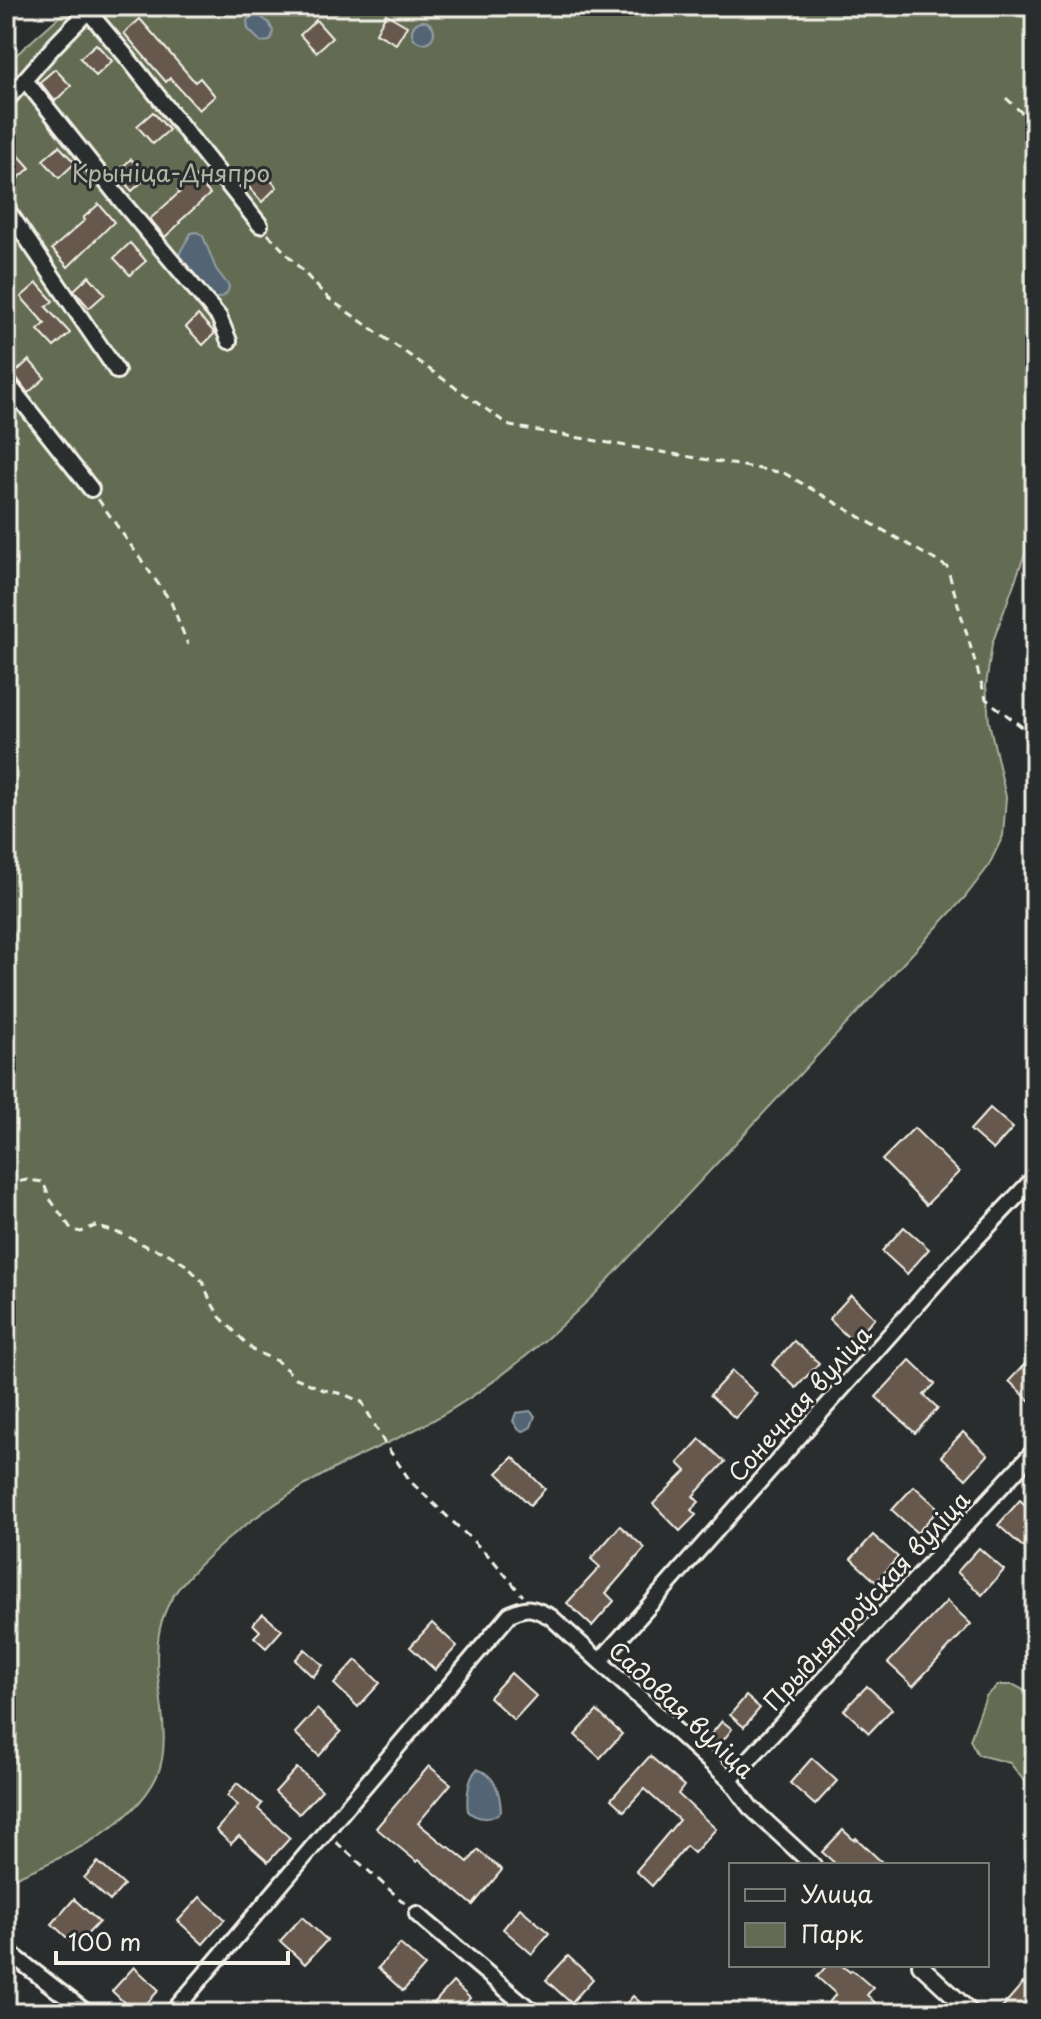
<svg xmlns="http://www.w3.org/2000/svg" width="1041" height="2019" font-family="'Playpen Sans',sans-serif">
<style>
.green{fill:#636c52;stroke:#acae9d;stroke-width:2}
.water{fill:#526575;stroke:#939da3;stroke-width:2}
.building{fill:#66594d;stroke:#f4f1e8;stroke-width:2}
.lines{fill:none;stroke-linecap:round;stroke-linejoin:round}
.minor-casing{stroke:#f4f1e8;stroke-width:20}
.path{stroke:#f4f1e8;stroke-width:3;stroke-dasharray:8 6;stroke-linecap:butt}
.minor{stroke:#2a2d2e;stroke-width:14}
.labels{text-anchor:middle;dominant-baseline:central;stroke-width:6;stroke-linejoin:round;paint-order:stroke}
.park-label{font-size:24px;fill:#b3b5a4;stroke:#2a2d2e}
.street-label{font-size:24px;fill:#f4f1e8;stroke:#2a2d2e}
</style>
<rect width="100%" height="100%" fill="#2a2d2e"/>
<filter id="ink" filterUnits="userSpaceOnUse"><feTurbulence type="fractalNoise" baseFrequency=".0125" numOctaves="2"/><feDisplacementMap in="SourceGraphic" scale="16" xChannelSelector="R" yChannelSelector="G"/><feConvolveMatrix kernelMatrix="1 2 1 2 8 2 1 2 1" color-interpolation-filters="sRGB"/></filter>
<g filter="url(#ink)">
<g class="green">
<path d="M71,6H1035V526L992,644L986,685L989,722L1006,797L1003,836L988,867L965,897L595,1294C544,1343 491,1389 428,1423C400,1438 370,1450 341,1465C284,1495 224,1535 182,1584C155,1616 154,1653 160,1693C163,1718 168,1752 157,1776C132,1829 57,1861 6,1881V64Z"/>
<path d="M999,1685H1014L1035,1696V1795L1010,1763L978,1755L970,1740L986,1696Z"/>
</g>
<g class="water">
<path d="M257,14L269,23L273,31L272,37L270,41L261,42L248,29L247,20Z"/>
<circle cx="423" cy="32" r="11"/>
<path d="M197,232L203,236L216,269L229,286C228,298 214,303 205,292C198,283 207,289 198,282C191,275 179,267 179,256C179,252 188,239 191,233Z"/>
<path d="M530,1411L535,1416L531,1427L524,1431L519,1430L513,1421L516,1413Z"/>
<path d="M477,1769C496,1775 500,1793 501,1811C493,1821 477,1820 468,1811C466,1799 468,1778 477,1769Z"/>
</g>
<g class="building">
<path d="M386,14L407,26L396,44L376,33Z"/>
<path d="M140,19L195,82L200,78L215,96L199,110L170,78L166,82L124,33Z"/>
<path d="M316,20L332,38L316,52L300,35Z"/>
<path d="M96,44L112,61L96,76L80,58Z"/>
<path d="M55,69L71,86L55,101L40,82Z"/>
<path d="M153,112L169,130L153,144L137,126Z"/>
<path d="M59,146L75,163L59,178L43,160Z"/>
<path d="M14,150L30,168L14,182L6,174V158Z"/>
<path d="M131,159L147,177L132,191L116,173Z"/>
<path d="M261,170L277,187L262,202L246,184Z"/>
<path d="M194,176L210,194L179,222L180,223L165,237L150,219L180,192L178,190Z"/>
<path d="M99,204L114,222L68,267L52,249L85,220L83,218Z"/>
<path d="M130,243L146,261L130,275L114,258Z"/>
<path d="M89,276L105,294L89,308L74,290Z"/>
<path d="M37,283L53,301L46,307L70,333L54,347L38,330L45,324L21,297Z"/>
<path d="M198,315L215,333L203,345L186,327Z"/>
<path d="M29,360L45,378L28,393L14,374Z"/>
<path d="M990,1108L1013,1128L993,1150L970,1130Z"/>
<path d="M914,1128L959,1172L926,1205L882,1160Z"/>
<path d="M904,1227L929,1249L907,1274L882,1251Z"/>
<path d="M851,1295L875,1318L853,1342L829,1319Z"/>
<path d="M794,1341L819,1363L796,1388L772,1365Z"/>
<path d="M1035,1353V1406L1009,1381Z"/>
<path d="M910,1360L935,1384L924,1395L938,1408L915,1433L876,1397Z"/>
<path d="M732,1371L757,1394L735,1418L710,1395Z"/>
<path d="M963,1432L988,1455L966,1479L941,1456Z"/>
<path d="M700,1439L725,1462L693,1496L699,1502L691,1510L696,1515L680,1531L653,1504L686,1471L678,1463Z"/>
<path d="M513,1457L545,1489L530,1505L497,1473Z"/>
<path d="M914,1486L939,1509L917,1533L892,1510Z"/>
<path d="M1020,1500L1035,1514V1534L1023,1547L998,1525Z"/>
<path d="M620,1526L645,1548L606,1593L614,1601L592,1626L567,1603L600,1567L591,1559Z"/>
<path d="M873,1535L898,1557L876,1582L851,1559Z"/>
<path d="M979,1548L1004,1570L982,1595L957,1572Z"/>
<path d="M947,1601L971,1624L913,1686L888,1663Z"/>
<path d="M263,1614L282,1630L266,1648L254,1637L260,1631L253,1624Z"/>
<path d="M432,1623L457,1646L435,1670L410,1647Z"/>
<path d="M305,1649L323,1665L313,1677L295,1660Z"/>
<path d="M356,1660L380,1683L358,1707L334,1684Z"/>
<path d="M511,1673L536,1696L514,1720L489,1697Z"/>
<path d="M867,1686L892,1709L869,1733L844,1710Z"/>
<path d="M746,1696L760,1708L744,1727L730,1715Z"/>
<path d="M317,1709L341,1732L319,1756L295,1733Z"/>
<path d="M597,1711L622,1734L600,1758L575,1735Z"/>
<path d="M722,1721L732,1729L719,1746L709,1737Z"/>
<path d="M650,1756L684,1786L678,1794L716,1829L694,1853L686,1846L652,1886L636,1871L679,1820L644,1789L624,1811L611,1799Z"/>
<path d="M812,1758L837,1781L815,1805L790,1783Z"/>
<path d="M429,1766L451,1784L418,1823L447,1847L448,1846L468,1862L478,1850L502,1870L473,1905L419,1860L417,1862L376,1828Z"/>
<path d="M297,1768L322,1790L299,1814L275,1792Z"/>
<path d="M237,1783L262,1804L258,1809L290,1838L268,1862L239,1836L231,1844L216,1830L238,1805L227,1796Z"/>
<path d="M843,1830L854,1840L856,1838L885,1865H837L822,1852Z"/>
<path d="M98,1862L124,1885L110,1901L84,1878Z"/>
<path d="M200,1897L225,1919L203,1944L178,1921Z"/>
<path d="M74,1899L99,1922L76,1946L52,1924Z"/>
<path d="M520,1908L549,1933L532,1954L503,1929Z"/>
<path d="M302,1917L327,1940L305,1964L280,1941Z"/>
<path d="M400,1944L425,1966L403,1991L378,1968Z"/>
<path d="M568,1956L593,1979L571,2003L546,1980Z"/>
<path d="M827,1965H841L850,1972L852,1970L873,1988L867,1995L886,2013H836L827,2005L836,1994L817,1977Z"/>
<path d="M134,1967L159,1990L138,2013H135L112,1991Z"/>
<path d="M453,1982L470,1998L466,2003L477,2013H425Z"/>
<path d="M1023,1983L1035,1994V1997L1021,2013H997Z"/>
<path d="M633,1996L652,2013H618Z"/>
</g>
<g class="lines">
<g class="minor-casing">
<g id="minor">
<path d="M88,11L126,56L260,225"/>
<path d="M25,80L123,203L219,317L229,341"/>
<path d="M6,101L55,45L93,6"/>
<path d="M6,208L117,371"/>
<path d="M6,381L91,489"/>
<path d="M600,1661L957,1259L1035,1177"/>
<path d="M730,1780L1035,1450"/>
<path d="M417,1914L534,2013"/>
<path d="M6,1950L87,2013"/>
<path d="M920,1965L972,2013"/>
<path d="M172,2013L510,1614C529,1605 533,1608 551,1617L730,1780L750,1807L813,1865"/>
</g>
</g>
<g class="path">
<path d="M6,53L16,67"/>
<path d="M1006,98L1035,125"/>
<path d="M268,234L328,298L510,426L784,473L947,567L986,699L1035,737"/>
<path d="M98,499L171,602L188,645"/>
<path d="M6,1184L27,1180L43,1182L50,1199L72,1230L81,1232L95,1226L125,1235L148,1247L167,1253L186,1265L203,1282L210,1300L220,1317L254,1351L277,1361L296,1378L324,1390L343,1394L362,1402L385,1444L411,1482L492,1559L523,1596"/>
<path d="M336,1842L408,1906"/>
</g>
<use href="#minor" class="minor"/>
</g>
</g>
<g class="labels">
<g class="park-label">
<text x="171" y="172">Крыніца-Дняпро</text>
</g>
<g class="street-label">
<text transform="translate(799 1403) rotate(-48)">Сонечная вуліца</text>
<text transform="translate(866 1600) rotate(-47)">Прыдняпроўская вуліца</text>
<text transform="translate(682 1709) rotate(43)">Садовая вуліца</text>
</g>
</g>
<rect width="1041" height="2019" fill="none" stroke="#2a2d2e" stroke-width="32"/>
<rect x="16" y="16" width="1009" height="1987" fill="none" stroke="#f4f1e8" stroke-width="3" filter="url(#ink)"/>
<rect x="729" y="1863" width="260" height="104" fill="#2a2d2e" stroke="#7b7b78" stroke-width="2"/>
<rect x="745" y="1889" width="40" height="12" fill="#2a2d2e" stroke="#7b7b78" stroke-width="2"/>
<text x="801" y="1903" font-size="24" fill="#f4f1e8">Улица</text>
<rect x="745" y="1923" width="40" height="24" fill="#636c52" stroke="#7b7b78" stroke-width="2"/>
<text x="801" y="1943" font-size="24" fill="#f4f1e8">Парк</text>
<path d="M56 1951v12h232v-12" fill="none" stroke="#f4f1e8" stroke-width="4"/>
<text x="68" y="1951" font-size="24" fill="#f4f1e8" stroke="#2a2d2e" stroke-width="6" paint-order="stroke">100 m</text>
</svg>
